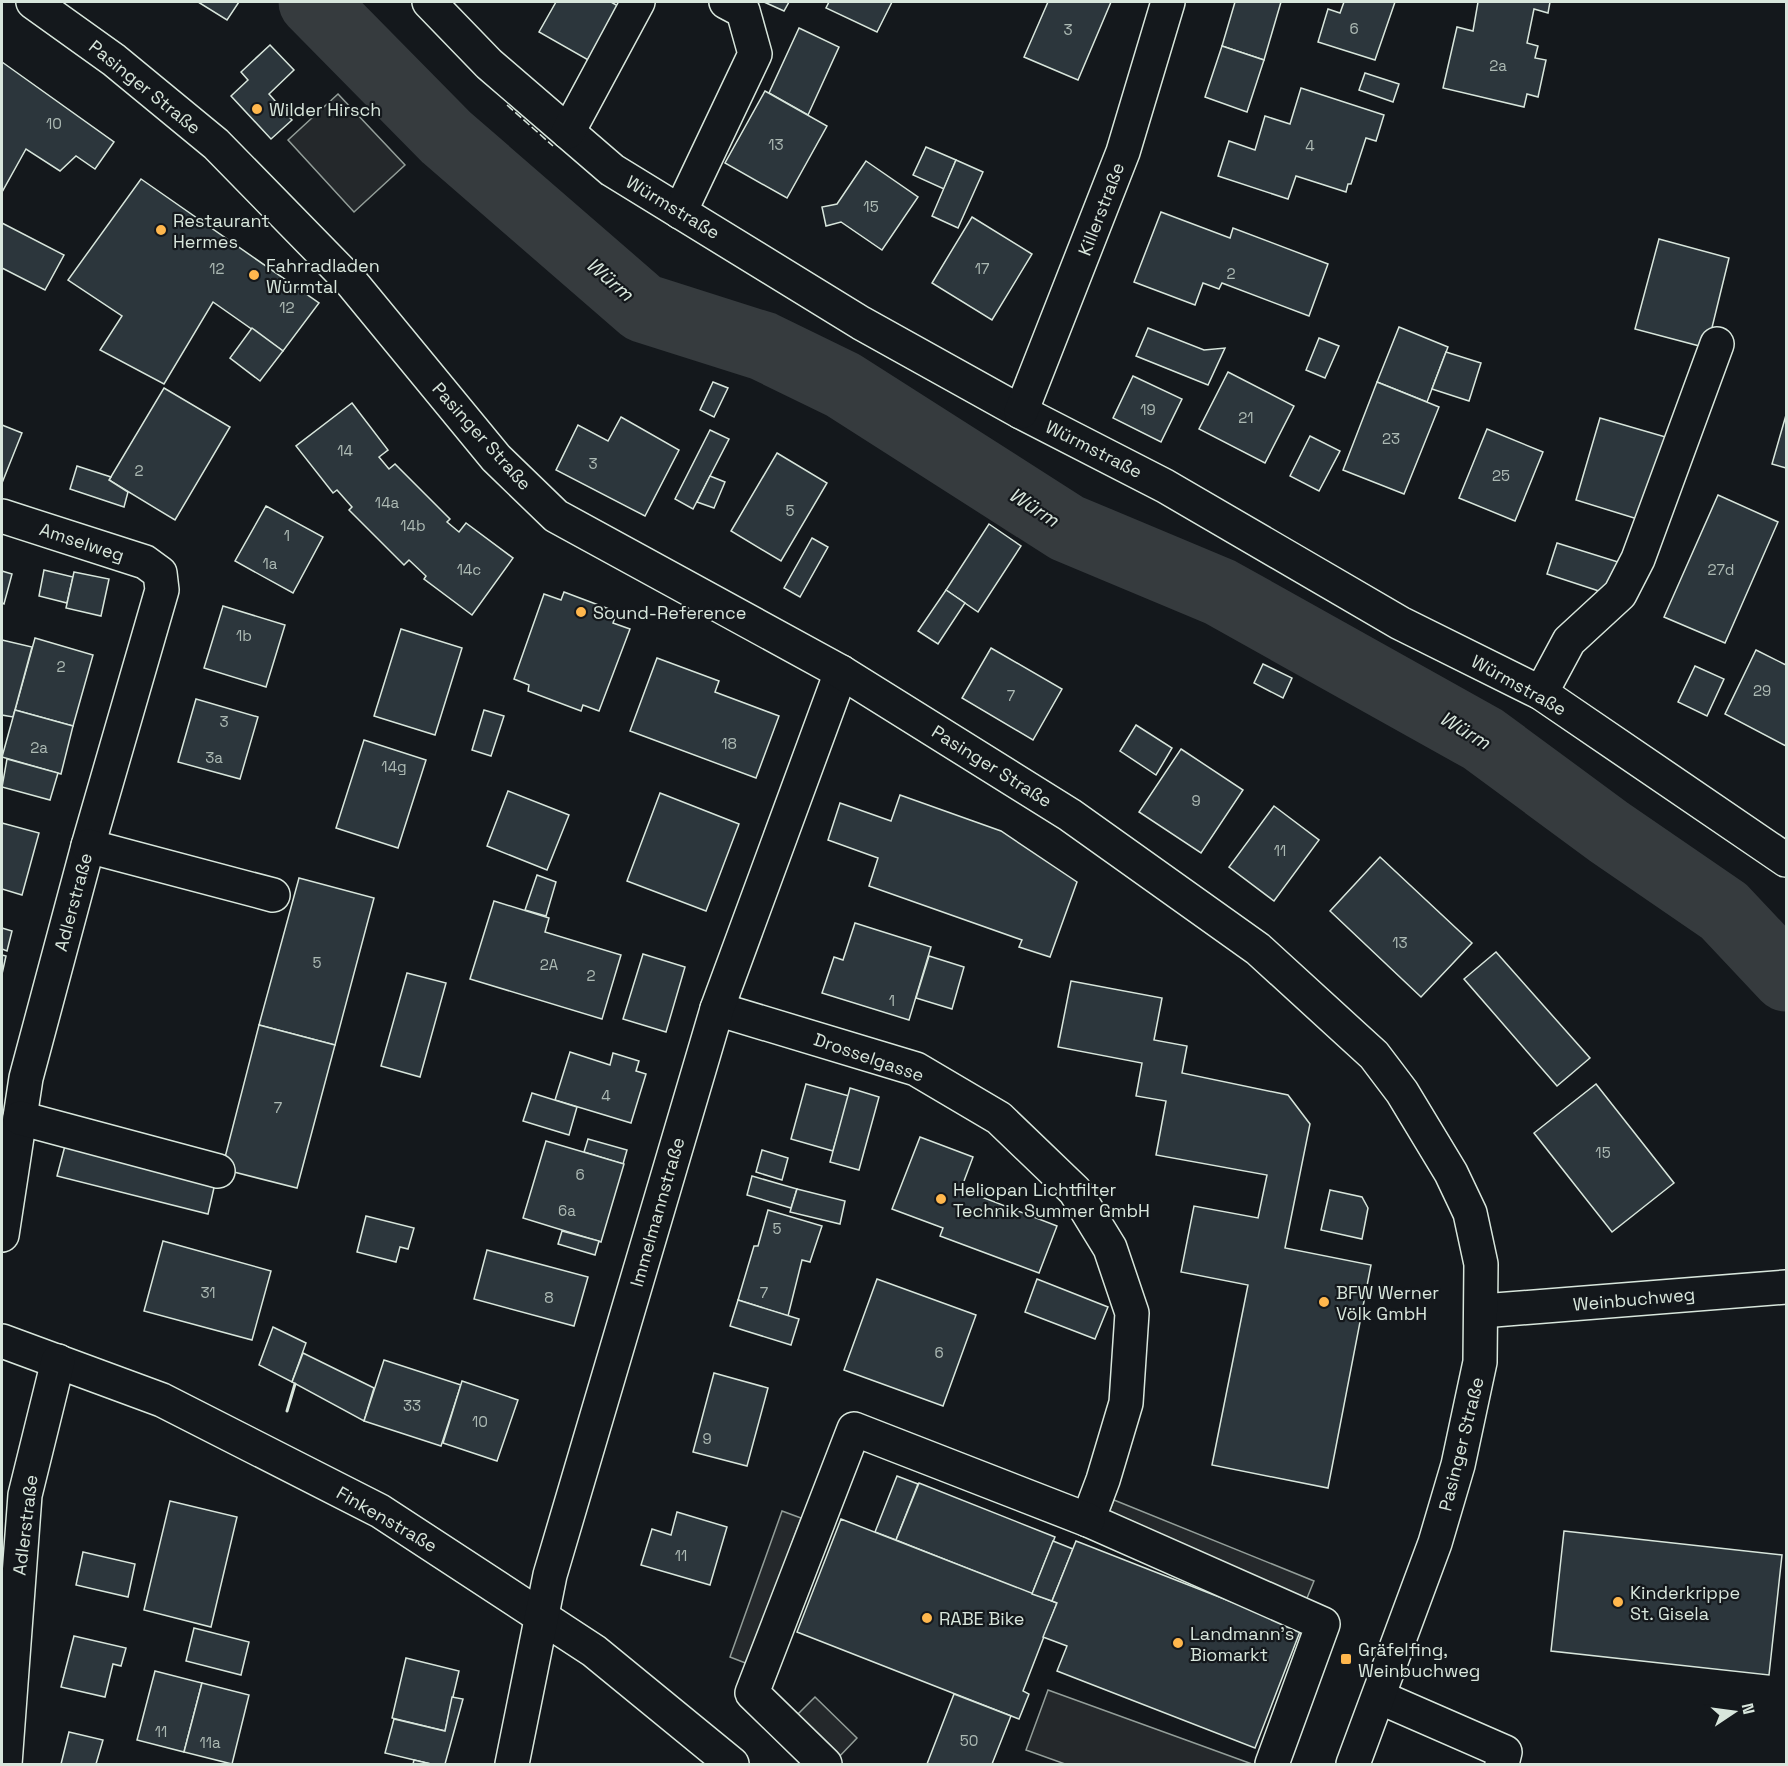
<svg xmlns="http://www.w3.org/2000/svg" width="1788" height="1766" font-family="'Space Grotesk',sans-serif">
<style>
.parking{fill:#24282b;stroke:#939e99;stroke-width:1.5}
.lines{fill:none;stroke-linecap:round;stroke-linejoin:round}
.river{stroke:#363b3e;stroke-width:69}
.building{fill:#2c363c;stroke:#d8e6dc;stroke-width:1.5}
.minor-casing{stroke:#d8e6dc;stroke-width:36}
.major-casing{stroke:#d8e6dc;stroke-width:36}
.minor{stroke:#14181c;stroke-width:33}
.major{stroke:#14181c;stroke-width:33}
.fence{stroke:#d8e6dc;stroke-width:1.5;stroke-dasharray:8 3;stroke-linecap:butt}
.wall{stroke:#d8e6dc;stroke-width:3}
.poi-dot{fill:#ffb74d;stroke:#14181c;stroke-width:2}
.labels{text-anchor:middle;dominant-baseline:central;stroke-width:4.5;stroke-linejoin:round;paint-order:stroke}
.number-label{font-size:15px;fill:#adbab4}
.street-label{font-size:18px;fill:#d8e6dc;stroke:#14181c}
.poi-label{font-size:18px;fill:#d8e6dc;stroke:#14181c;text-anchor:start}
.water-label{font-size:20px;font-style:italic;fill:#d8e6dc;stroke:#14181c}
</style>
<rect width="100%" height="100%" fill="#14181c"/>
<g class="parking">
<path d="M338,94L405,165L354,212L288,140Z"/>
<path d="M1114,1500L1314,1581L1305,1603L1105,1522Z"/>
<path d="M782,1511L801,1518L748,1664L730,1657Z"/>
<path d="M1048,1690L1186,1740L1252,1764H1065L1026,1750Z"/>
<path d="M815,1697L857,1738L838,1758L795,1717Z"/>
</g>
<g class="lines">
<path class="river" d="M313,2L446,137L643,308L763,346L843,385L1067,528L1220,592L1483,739L1609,832L1724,911L1786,977"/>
</g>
<g class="building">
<path d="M198,2H239L227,20Z"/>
<path d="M556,2H611L627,11L597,65L539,32Z"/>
<path d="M764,2H789L784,11Z"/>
<path d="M829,2H892L877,32L826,8Z"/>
<path d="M1048,2H1111L1078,80L1024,57Z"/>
<path d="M1235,2H1281L1264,60L1222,46Z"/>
<path d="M1344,2H1395L1375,60L1318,42L1328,9L1340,13Z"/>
<path d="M1478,2H1550L1548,13L1534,9L1527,43L1538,46L1535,58L1546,60L1538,97L1527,94L1524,107L1443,88L1457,27L1473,31Z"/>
<path d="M799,28L839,47L808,115L769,93Z"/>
<path d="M270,45L294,70L269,94L292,120L271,139L231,96L248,80L241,72Z"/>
<path d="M1222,46L1264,60L1247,112L1205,97Z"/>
<path d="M2,62L114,142L95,169L76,156L60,171L26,149L2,192Z"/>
<path d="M1365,73L1399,84L1393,102L1359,90Z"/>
<path d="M1301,88L1384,115L1376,141L1366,138L1351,184H1348L1346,192L1296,176L1288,199L1218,176L1229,141L1255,150L1265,116L1290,124Z"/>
<path d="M765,91L827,126L787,198L725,163Z"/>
<path d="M926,147L956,160L944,189L913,175Z"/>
<path d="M956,160L983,172L958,228L932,216Z"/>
<path d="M866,161L918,197L882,250L841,222L826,226L822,207L837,204Z"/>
<path d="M141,179L319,303L283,351L213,302L164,384L100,350L122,316L68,280Z"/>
<path d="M1161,212L1230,238L1233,228L1328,264L1309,316L1222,283L1219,289L1203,283L1195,305L1134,282Z"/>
<path d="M972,217L1032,254L992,320L932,283Z"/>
<path d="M2,223L64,255L45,290L2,268Z"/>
<path d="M1659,239L1729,258L1707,348L1635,329Z"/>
<path d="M1399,327L1448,347L1427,402L1377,382Z"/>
<path d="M252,328L283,351L260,381L230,358Z"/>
<path d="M1148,328L1204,350L1225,348L1208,385L1136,356Z"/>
<path d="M1319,338L1339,346L1325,378L1306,370Z"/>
<path d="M1446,352L1481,363L1469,401L1432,389Z"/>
<path d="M1228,372L1294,406L1265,463L1199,429Z"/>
<path d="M1133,376L1182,399L1161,442L1113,418Z"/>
<path d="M713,382L728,388L714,417L700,410Z"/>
<path d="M1377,382L1439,407L1404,494L1343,470Z"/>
<path d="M164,388L230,427L175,520L109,480Z"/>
<path d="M352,403L388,450L379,457L389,469L395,464L450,519L447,522L459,532L466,523L513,558L472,615L424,579L426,576L409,560L404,565L349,510L352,507L337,490L333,493L296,446Z"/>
<path d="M1786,415V468L1772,464Z"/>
<path d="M621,417L679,450L645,516L556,470L578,425L608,441Z"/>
<path d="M1600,418L1669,438L1644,521L1576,500Z"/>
<path d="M2,425L22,433L2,483Z"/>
<path d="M1487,429L1543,452L1515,521L1459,498Z"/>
<path d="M710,430L729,439L693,509L675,499Z"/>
<path d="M1310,436L1340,451L1319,491L1290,476Z"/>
<path d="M777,453L827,483L781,561L731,531Z"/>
<path d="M77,466L111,477L109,480L128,492L124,507L70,489Z"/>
<path d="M710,476L725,482L714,508L697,502Z"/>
<path d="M1718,495L1778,522L1725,643L1664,617Z"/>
<path d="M266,506L323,537L293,593L235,561Z"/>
<path d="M989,524L1021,546L978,612L946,590Z"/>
<path d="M812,538L828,547L800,597L784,588Z"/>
<path d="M1557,543L1618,562L1608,594L1547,574Z"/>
<path d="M44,570L73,577L67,603L39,596Z"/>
<path d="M2,571L12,574L4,604L2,603Z"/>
<path d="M74,572L109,579L101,616L66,608Z"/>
<path d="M946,590L965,603L938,644L918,631Z"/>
<path d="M564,592L617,612L613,623L630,629L599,711L583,705L581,711L528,691L529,685L514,679L544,594L561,600Z"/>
<path d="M223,606L285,625L266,687L204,668Z"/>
<path d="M401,629L462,648L435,735L374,716Z"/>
<path d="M35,638L93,655L73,726L15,710Z"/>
<path d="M2,640L32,647L13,717L2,715Z"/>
<path d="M991,648L1062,689L1033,740L962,698Z"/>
<path d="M1756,650L1786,665V746L1725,714Z"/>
<path d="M657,658L719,681L715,692L779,716L756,778L630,731Z"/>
<path d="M1263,664L1292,678L1283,698L1254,683Z"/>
<path d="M1695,666L1724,679L1707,716L1678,702Z"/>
<path d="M196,699L258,717L240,779L178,762Z"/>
<path d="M15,710L73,726L61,774L2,757Z"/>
<path d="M484,710L504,716L491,756L472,750Z"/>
<path d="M1136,725L1172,748L1156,775L1120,751Z"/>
<path d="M364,740L426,760L398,848L336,828Z"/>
<path d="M1181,749L1243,790L1201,853L1139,812Z"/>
<path d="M7,759L58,773L50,800L2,787Z"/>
<path d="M508,791L569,815L547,870L487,846Z"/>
<path d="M660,793L739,824L706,911L627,881Z"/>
<path d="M900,795L1001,831L1077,882L1050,957L1019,947L1022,940L869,886L878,858L828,840L840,803L891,821Z"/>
<path d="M1274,806L1319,840L1274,901L1229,867Z"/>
<path d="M2,823L39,833L22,895L2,889Z"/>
<path d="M1380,857L1472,943L1421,997L1330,911Z"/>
<path d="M537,875L556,882L546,916L525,910Z"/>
<path d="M299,878L374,898L335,1045L259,1025Z"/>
<path d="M494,901L549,918L545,932L621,955L602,1019L470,979Z"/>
<path d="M855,923L931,947L909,1020L822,993L834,957L843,960Z"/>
<path d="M2,928L12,931L7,951L2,949Z"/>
<path d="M1496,952L1590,1058L1557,1086L1464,979Z"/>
<path d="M643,954L685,967L666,1032L623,1019Z"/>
<path d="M2,955L6,956L2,974Z"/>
<path d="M929,956L964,967L952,1009L916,998Z"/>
<path d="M407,973L446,983L420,1077L381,1066Z"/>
<path d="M1071,981L1162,998L1154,1040L1187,1046L1182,1073L1288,1095L1310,1124L1285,1248L1371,1265L1328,1488L1212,1465L1248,1285L1181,1272L1194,1206L1258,1218L1267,1175L1156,1155L1166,1101L1136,1096L1142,1063L1058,1047Z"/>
<path d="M259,1025L335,1045L297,1188L222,1169Z"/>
<path d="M570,1052L610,1065L613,1053L639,1061L636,1071L646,1074L631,1123L555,1100Z"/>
<path d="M806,1084L849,1096L833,1151L791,1139Z"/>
<path d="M1596,1084L1674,1183L1612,1232L1534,1133Z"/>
<path d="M850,1088L879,1097L859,1170L830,1162Z"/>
<path d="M532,1093L577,1107L569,1135L523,1121Z"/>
<path d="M920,1137L973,1157L961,1189L1057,1226L1039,1273L940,1236L943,1228L892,1209Z"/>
<path d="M588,1139L627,1150L623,1164L584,1152Z"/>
<path d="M546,1141L624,1164L601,1242L523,1218Z"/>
<path d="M66,1142L216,1179L208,1214L57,1176Z"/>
<path d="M762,1150L788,1158L782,1180L756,1172Z"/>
<path d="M752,1176L797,1189L791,1208L747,1195Z"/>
<path d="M797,1189L845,1201L840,1224L790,1212Z"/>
<path d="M1330,1190L1362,1197L1368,1208L1362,1239L1321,1230Z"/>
<path d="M768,1210L822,1226L810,1262L802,1260L788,1316L738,1300L754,1246H758Z"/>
<path d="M366,1216L414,1228L408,1249L400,1247L396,1262L357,1252Z"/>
<path d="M562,1231L599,1241L595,1255L558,1244Z"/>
<path d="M163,1241L271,1271L252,1340L144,1311Z"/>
<path d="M487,1250L588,1277L574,1326L474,1299Z"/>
<path d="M877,1279L976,1315L943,1406L844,1370Z"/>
<path d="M1037,1279L1108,1307L1095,1339L1025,1312Z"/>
<path d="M738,1300L799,1319L791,1345L730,1326Z"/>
<path d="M273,1327L306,1343L292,1382L259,1365Z"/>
<path d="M303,1353L374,1388L364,1421L292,1382Z"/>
<path d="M384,1360L461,1385L441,1446L364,1421Z"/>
<path d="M714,1373L768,1388L747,1466L693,1452Z"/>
<path d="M462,1381L518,1400L497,1461L443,1443Z"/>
<path d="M897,1476L918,1484L896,1540L875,1532Z"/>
<path d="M919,1483L1055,1537L1032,1594L896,1540Z"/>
<path d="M170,1501L237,1517L211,1627L144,1610Z"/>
<path d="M677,1512L727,1527L710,1585L641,1565L652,1529L671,1535Z"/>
<path d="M841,1519L1057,1603L1023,1691L1029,1694L1019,1719L797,1632Z"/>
<path d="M1564,1531L1782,1555L1769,1675L1551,1651Z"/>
<path d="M1053,1541L1073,1549L1052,1601L1032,1594Z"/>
<path d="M1076,1541L1301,1629L1255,1748L1057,1671L1067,1646L1043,1637L1057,1603L1052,1601Z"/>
<path d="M83,1552L135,1564L128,1597L76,1585Z"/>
<path d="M194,1628L249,1642L241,1675L186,1661Z"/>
<path d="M74,1636L126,1648L121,1666L113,1664L105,1697L61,1687Z"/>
<path d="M406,1658L459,1671L445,1731L392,1718Z"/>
<path d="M155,1671L202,1683L184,1752L137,1740Z"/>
<path d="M202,1683L249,1695L232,1764L184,1752Z"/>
<path d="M954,1694L1011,1716L992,1764H927Z"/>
<path d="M452,1697L463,1699L445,1764H431L385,1753L394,1719L445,1731Z"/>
<path d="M69,1732L103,1740L96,1764H61Z"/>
<path d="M414,1760L431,1764H413Z"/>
</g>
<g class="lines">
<g class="minor-casing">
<g id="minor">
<path d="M429,2L489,64L612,170L861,323L1021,412L1165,486L1400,623L1541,693L1786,860"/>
<path d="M568,132L638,2"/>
<path d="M680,212L755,54L743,11L726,2"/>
<path d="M1021,412L1123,152L1168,2"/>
<path d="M2,516L145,562L160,573L162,590L88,846L26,1078L2,1235"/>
<path d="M1541,693L1569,641L1620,594L1638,559L1717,344"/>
<path d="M88,846L273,895"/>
<path d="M717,1009L916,1069L999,1118L1075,1191L1110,1248L1132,1313L1126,1403L1103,1480L1088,1520L1323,1624L1272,1764"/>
<path d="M20,1118L218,1171"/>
<path d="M1482,1311L1786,1287"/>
<path d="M2,1341L162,1400L380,1511L594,1651L732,1764"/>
<path d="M1379,1697L1505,1752L1502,1764"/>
<path d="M5,1764L25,1495L58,1361"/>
<path d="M512,1764L550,1575L717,1009L841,672"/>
<path d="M825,1764L752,1693L854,1429L1088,1520"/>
</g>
</g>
<g class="major-casing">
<path id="major" d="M33,2L114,60L216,144L352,283L496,458L556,516L841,672L1070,815L1258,949L1374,1055L1402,1092L1451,1173L1470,1213L1481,1264L1480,1362L1458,1465L1435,1543L1353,1764"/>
</g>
<use href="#minor" class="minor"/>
<use href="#major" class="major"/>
<path class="fence" d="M507,105L553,146"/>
<path class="wall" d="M287,1411L295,1384"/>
</g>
<g class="poi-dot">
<circle cx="257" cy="109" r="6"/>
<circle cx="161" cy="230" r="6"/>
<circle cx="254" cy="275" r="6"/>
<circle cx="581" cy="612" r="6"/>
<circle cx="941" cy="1199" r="6"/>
<circle cx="1324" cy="1302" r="6"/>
<circle cx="1618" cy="1602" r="6"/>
<circle cx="927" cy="1618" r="6"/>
<circle cx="1178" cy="1643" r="6"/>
<rect x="1340" y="1653" width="12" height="12" rx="3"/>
</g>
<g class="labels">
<g class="number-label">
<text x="1354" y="28">6</text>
<text x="1068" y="29">3</text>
<text x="1498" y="65">2a</text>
<text x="54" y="123">10</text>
<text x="776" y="144">13</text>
<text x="1310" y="145">4</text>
<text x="871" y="206">15</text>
<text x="217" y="268">12</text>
<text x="982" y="268">17</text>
<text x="1231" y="273">2</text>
<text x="287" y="307">12</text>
<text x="1148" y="409">19</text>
<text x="1246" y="417">21</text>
<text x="1391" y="438">23</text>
<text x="345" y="450">14</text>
<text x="593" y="463">3</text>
<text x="139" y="470">2</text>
<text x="1501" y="475">25</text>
<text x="387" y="502">14a</text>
<text x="790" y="510">5</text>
<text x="413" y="525">14b</text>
<text x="287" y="535">1</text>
<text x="270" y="563">1a</text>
<text x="469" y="569">14c</text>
<text x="1721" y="569">27d</text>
<text x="244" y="635">1b</text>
<text x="61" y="666">2</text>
<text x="1762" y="690">29</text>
<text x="1011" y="695">7</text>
<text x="224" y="721">3</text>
<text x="729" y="743">18</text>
<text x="39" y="747">2a</text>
<text x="214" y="757">3a</text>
<text x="394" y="766">14g</text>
<text x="1196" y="800">9</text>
<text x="1280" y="850">11</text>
<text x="1400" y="942">13</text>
<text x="317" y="962">5</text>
<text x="549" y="964">2A</text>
<text x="591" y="975">2</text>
<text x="892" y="1000">1</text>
<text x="606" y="1095">4</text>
<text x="278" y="1107">7</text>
<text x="1603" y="1152">15</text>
<text x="580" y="1174">6</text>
<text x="567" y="1210">6a</text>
<text x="777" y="1228">5</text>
<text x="208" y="1292">31</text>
<text x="764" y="1292">7</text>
<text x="549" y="1297">8</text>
<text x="939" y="1352">6</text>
<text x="412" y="1405">33</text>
<text x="480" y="1421">10</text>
<text x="707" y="1438">9</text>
<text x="681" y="1555">11</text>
<text x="161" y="1731">11</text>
<text x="969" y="1740">50</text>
<text x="210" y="1742">11a</text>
</g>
<g class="street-label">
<text transform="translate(145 87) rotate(39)">Pasinger Straße</text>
<text transform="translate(673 207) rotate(31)">Würmstraße</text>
<text transform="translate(1101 209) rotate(-69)">Killerstraße</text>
<text transform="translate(482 436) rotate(48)">Pasinger Straße</text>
<text transform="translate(1094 449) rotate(27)">Würmstraße</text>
<text transform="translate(82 542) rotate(18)">Amselweg</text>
<text transform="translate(1519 685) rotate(29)">Würmstraße</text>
<text transform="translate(992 766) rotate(32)">Pasinger Straße</text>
<text transform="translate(73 902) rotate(-75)">Adlerstraße</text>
<text transform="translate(869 1057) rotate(19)">Drosselgasse</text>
<text transform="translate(657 1212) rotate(-74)">Immelmannstraße</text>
<text transform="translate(1634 1299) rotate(-5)">Weinbuchweg</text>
<text transform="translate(1461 1444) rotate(-76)">Pasinger Straße</text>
<text transform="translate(387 1519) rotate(30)">Finkenstraße</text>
<text transform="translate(25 1525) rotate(-83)">Adlerstraße</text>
</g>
<g class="poi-label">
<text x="269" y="109">Wilder Hirsch</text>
<text x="173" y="220">Restaurant<tspan x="173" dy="21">Hermes</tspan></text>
<text x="266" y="265">Fahrradladen<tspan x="266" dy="21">Würmtal</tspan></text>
<text x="593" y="612">Sound-Reference</text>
<text x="953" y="1189">Heliopan Lichtfilter<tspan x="953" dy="21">Technik Summer GmbH</tspan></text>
<text x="1336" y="1292">BFW Werner<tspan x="1336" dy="21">Völk GmbH</tspan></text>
<text x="1630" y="1592">Kinderkrippe<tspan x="1630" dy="21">St. Gisela</tspan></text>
<text x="939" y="1618">RABE Bike</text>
<text x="1190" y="1633">Landmann's<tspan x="1190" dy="21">Biomarkt</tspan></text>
<text x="1358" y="1649">Gräfelfing,<tspan x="1358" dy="21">Weinbuchweg</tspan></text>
</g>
<g class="water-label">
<text transform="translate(610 279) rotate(41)">Würm</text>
<text transform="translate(1034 507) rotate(33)">Würm</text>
<text transform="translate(1465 730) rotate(31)">Würm</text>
</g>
</g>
<rect width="1788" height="1766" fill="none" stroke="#d8e6dc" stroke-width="6"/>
<g transform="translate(1734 1712) rotate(77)" stroke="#14181c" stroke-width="4.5" paint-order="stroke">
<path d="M0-4.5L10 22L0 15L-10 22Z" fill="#d8e6dc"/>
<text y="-9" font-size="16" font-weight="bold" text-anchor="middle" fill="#d8e6dc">N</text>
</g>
</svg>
